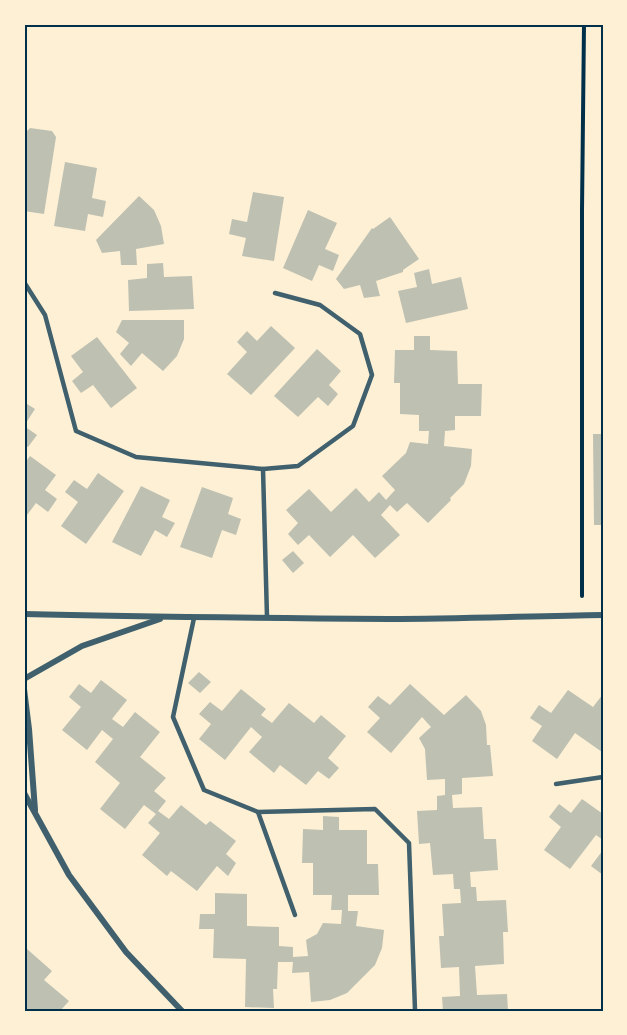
<svg xmlns="http://www.w3.org/2000/svg" width="627" height="1035" font-family="'Noto Serif',serif">
<style>
.building{fill:#bec0b2}
.lines{fill:none;stroke-linecap:round;stroke-linejoin:round}
.path{stroke:#003049;stroke-width:4}
.service{stroke:#3f606c;stroke-width:4.5}
.minor{stroke:#3f606c;stroke-width:6}
.neatline{fill:none;stroke:#003049;stroke-width:2}
</style>
<rect width="100%" height="100%" fill="#fdf0d5"/>
<g class="building">
<path d="M30,128L52,131L56,137L44,214L24,211V142L25,133Z"/>
<path d="M65,162L97,168L92,198L106,201L103,217L88,214L85,231L54,226Z"/>
<path d="M253,192L284,197L274,261L242,256L246,238L229,234L232,219L247,222Z"/>
<path d="M139,196L154,210L161,226L164,244L136,249L137,265H121L120,251L102,253L96,240Z"/>
<path d="M308,210L337,223L325,249L339,255L333,271L319,265L312,281L283,268Z"/>
<path d="M390,217L419,259L403,270V272L376,281L380,296L364,298L360,285L344,289L336,279L372,228L373,229Z"/>
<path d="M163,263L164,277L192,276L194,309L129,311L128,280L147,278V264Z"/>
<path d="M429,269L432,284L461,277L468,309L406,323L398,291L417,287L414,273Z"/>
<path d="M122,320H184V339L177,356L163,371L142,353L131,366L120,354L129,343L116,332Z"/>
<path d="M271,326L295,348L251,395L227,374L247,352L237,342L247,331L257,341Z"/>
<path d="M414,336H430V350L457,351L458,384H482L481,416H455V430L445,431L444,446L472,449L471,466L464,484L450,498L451,500L428,523L407,503L397,512L390,505L381,515L400,535L375,558L353,535L330,557L309,535L298,545L288,534L298,523L286,510L309,489L331,512L356,488L369,502L379,492L386,500L395,490L382,476L406,453L410,442L428,444L429,431H419V415L400,414V383H394L395,350H414Z"/>
<path d="M97,337L137,388L111,408L93,385L81,393L72,381L83,372L71,356Z"/>
<path d="M317,349L341,371L329,385L338,394L328,406L318,397L298,417L274,396Z"/>
<path d="M24,402L35,409L24,426L37,435L28,447L24,444Z"/>
<path d="M593,434H603V525H594Z"/>
<path d="M30,456L56,475L45,490L57,499L48,512L36,503L24,519V464Z"/>
<path d="M98,473L124,491L86,544L61,526L78,502L65,492L74,480L87,489Z"/>
<path d="M141,486L170,500L162,517L175,523L167,537L155,530L141,556L112,542Z"/>
<path d="M202,487L233,498L228,514L241,519L236,535L222,530L212,558L180,547Z"/>
<path d="M293,551L304,563L293,573L282,560Z"/>
<path d="M199,672L211,682L200,693L188,683Z"/>
<path d="M101,680L127,700L112,719L123,727L135,712L160,732L140,757L166,778L154,791L166,801L158,811L169,819L181,805L206,825L210,821L236,841L226,854L236,863L228,876L217,866L197,891L171,871L167,876L142,855L160,833L148,823L156,814L144,805L125,829L100,809L120,783L95,762L113,739L102,730L87,750L62,730L81,707L69,697L79,684L91,693Z"/>
<path d="M410,684L444,715L466,695L481,711L486,725L487,745H490L493,776L462,778V794L452,795L453,808L482,807L484,839H496L498,870L470,872L471,887H476L477,901L506,900L508,932H503L504,964L475,966L477,995L507,994L508,1011H443L442,997L460,996L459,967L441,968L439,936H444L442,904L461,903L460,889H454L453,874L433,875L430,843L419,844L417,811L437,810V796L445,795V779L427,780L425,749L419,738L431,727L422,717L391,753L367,732L380,718L368,707L378,696L390,705Z"/>
<path d="M241,689L266,709L261,715L272,723L289,703L314,723L321,715L346,736L328,758L339,768L329,779L318,771L306,785L280,765L274,773L249,752L262,737L251,727L225,760L199,739L211,724L199,714L210,702L222,711Z"/>
<path d="M568,690L593,707L603,694L602,752L575,733L557,759L532,741L542,726L530,718L539,705L551,713Z"/>
<path d="M582,799L603,814V840L596,835L570,869L544,850L561,827L549,817L559,804L571,813Z"/>
<path d="M323,816L339,817V830H367V864H378L379,895H348V911H358L356,926L384,930L382,948L375,965L347,993L330,1000L311,1002L309,972L292,973L293,962H278L277,989H273L274,1008L245,1007L246,959L213,958L214,929H199L200,914H215V893L247,894V926L279,927V946L293,947V957L308,956L306,940L317,934L323,923L341,924L342,910H331L332,895H313V863H302L303,829L323,830Z"/>
<path d="M603,850V875L591,866Z"/>
<path d="M27,949L52,971L44,980L69,1001L60,1011H24V953Z"/>
</g>
<g class="lines">
<path class="path" d="M582,596V210L584,24"/>
<g class="service">
<path d="M24,282L45,315L76,431L136,457L263,469L298,466L353,426L372,375L360,334L320,305L275,293"/>
<path d="M263,469L267,617"/>
<path d="M194,618L173,717L204,790L258,812L375,809L409,843L415,1010L414,1011"/>
<path d="M556,784L603,777"/>
<path d="M258,812L295,915"/>
</g>
<g class="minor">
<path d="M24,614C146,617 267,618 389,619C460,619 532,616 603,615"/>
<path d="M24,679L82,646L160,619"/>
<path d="M24,689L29,729L35,810"/>
<path d="M24,793L69,875L126,952L182,1011"/>
</g>
</g>
<rect width="627" height="1035" fill="none" stroke="#fdf0d5" stroke-width="51"/>
<rect x="26" y="26" width="576" height="984" class="neatline"/>
</svg>
